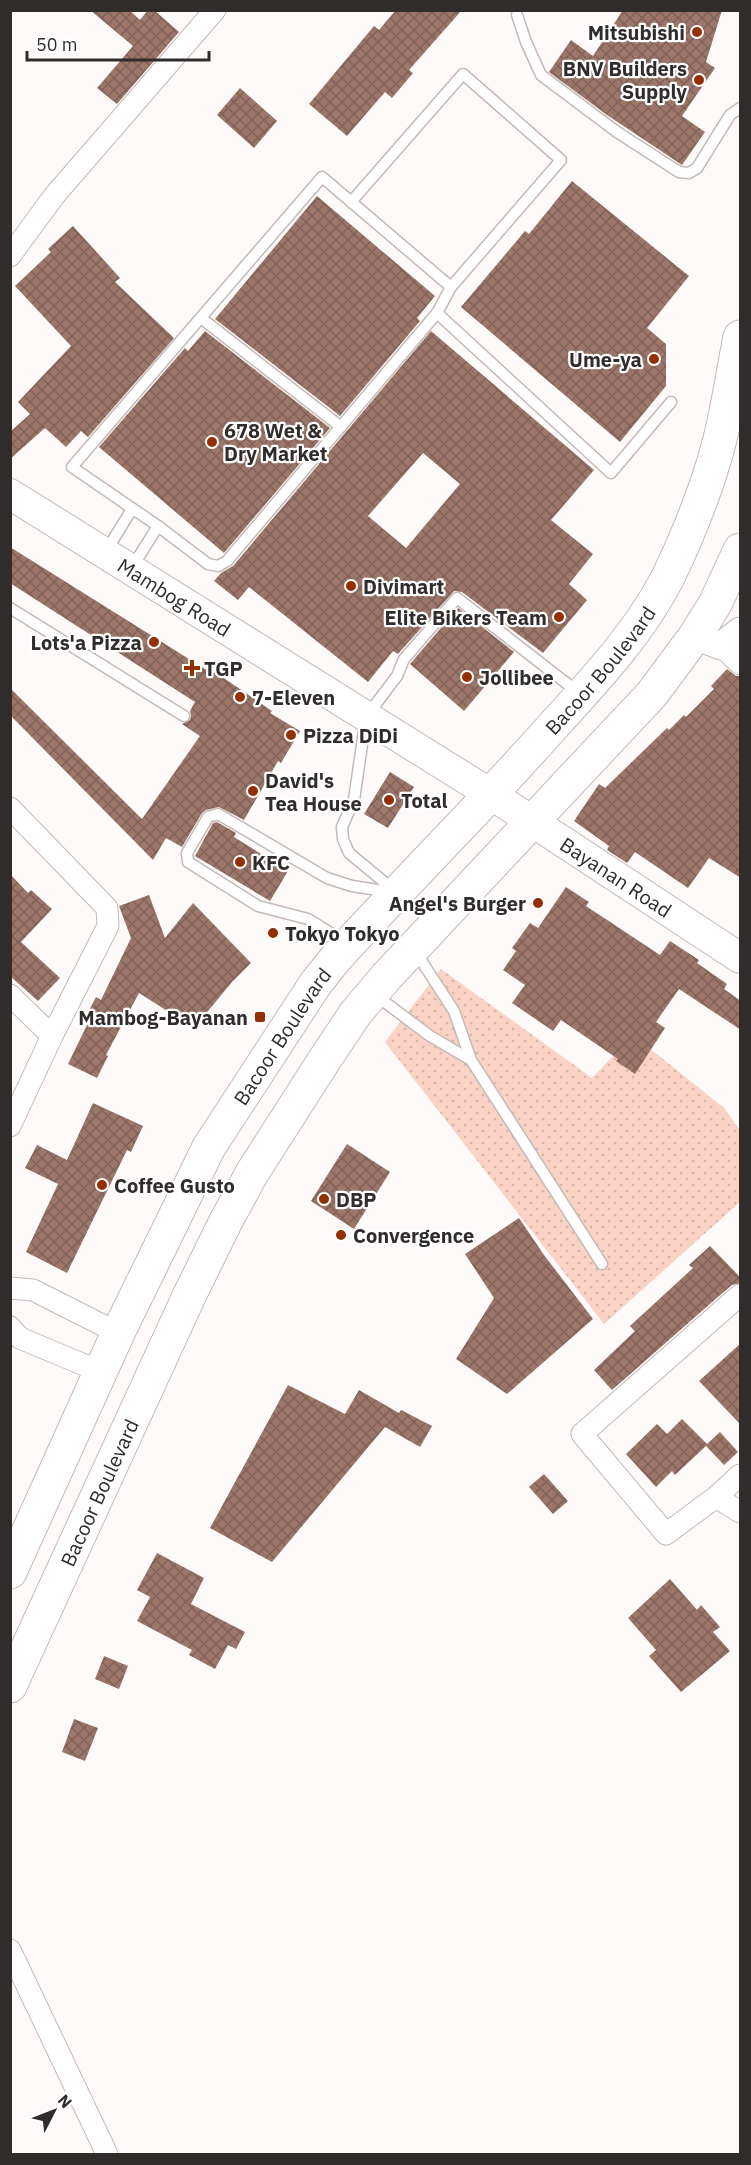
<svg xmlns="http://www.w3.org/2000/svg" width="751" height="2165" font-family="'IBM Plex Sans',sans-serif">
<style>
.grass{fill:url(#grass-dots)}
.building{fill:url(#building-cross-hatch);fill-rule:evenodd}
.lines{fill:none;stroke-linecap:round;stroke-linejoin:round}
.service-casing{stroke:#c3bab7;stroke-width:13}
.minor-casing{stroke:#c3bab7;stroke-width:23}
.tertiary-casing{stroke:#c3bab7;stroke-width:29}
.secondary-casing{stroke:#c3bab7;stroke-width:32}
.primary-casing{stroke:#c3bab7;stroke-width:35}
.service{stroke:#fff;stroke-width:10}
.minor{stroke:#fff;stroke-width:21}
.tertiary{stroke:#fff;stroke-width:27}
.secondary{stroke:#fff;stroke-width:30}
.primary{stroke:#fff;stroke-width:33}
.poi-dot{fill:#942f00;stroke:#fff;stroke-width:2}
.labels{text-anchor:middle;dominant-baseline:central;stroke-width:4.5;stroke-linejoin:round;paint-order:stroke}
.poi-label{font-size:20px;font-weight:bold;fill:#2f2c2b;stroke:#fff;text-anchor:start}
.street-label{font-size:20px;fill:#2f2c2b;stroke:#fff}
</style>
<defs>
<pattern id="grass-dots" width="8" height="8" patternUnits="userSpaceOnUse" patternTransform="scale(1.5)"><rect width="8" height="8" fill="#fad3c5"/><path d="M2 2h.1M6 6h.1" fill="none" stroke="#d7b5a9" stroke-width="1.8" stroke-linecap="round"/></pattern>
<pattern id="building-cross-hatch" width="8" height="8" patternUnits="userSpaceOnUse" patternTransform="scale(1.5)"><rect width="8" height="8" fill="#9c7669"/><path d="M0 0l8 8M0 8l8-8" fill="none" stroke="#806157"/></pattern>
</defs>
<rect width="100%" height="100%" fill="#fefaf9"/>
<path class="grass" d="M441,969L592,1078L633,1035L724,1108L740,1130V1202L604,1324L385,1042Z"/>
<g class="building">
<path d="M90,10H129L140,20L148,10H154L179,32L117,104L97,88L133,46Z"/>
<path d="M396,10H462L409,70L413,73L392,98L385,92L347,136L309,104L374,26L379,30Z"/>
<path d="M623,10H722L706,62L715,68L682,116L705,132L682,165L607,115L549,72L571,40L593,56Z"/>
<path d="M240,88L277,121L254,148L217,115Z"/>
<path d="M572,181L689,276L647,328L666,344V386L620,442L461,307L525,231L529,234Z"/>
<path d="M317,196L435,296L417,318L420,321L340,416L215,319Z"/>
<path d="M73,226L120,278L115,282L174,338L88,437L81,431L66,447L45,428L10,459V432L30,414L18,402L71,346L15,286L51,252L48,249Z"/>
<path d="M205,331L330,428L224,553L99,447L185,348L188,351Z"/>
<path d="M431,331L594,470L551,520L593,554L569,584L587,600L543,653L462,592L454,591L398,654L393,651L368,682L249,587L238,600L214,581L221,573L233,566ZM423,453L460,484L406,548L368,516Z"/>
<path d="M10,547L213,674L215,672L272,711L270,713L300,731L281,763L278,761L244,820L219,807L206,810L202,813L182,847L166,838L153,860L10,715V688L142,819L200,736L182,724L190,720L191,716L190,711L195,702L10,583Z"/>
<path d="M458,608L514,652L464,711L410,664Z"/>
<path d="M727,669L736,676H741V878L709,858L688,888L635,852L627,863L607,850L609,846L574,821L599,784L605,788L667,728L669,730L684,715L686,717L714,689L711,686Z"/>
<path d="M390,772L414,787L388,828L364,814Z"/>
<path d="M217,822L236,833L234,837L288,871L270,901L195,856L213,823Z"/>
<path d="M10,874L28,893L31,890L52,909L21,942L60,978L38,1001L10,976Z"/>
<path d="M566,887L589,902L586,906L660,955L670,941L699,960L697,963L727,984L724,989L741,1001V1030L679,989L656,1022L665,1028L635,1074L616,1061L618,1059L561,1020L553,1031L512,1003L525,985L503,970L516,951L512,948L530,923L538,928Z"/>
<path d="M149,895L165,938L193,903L251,963L232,982L194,1028L139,993L106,1055L108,1056L97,1078L68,1064L88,1023L84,1020L96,997L101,1000L131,938L119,906Z"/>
<path d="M93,1103L143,1126L131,1152L127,1150L67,1273L26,1252L58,1184L25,1168L37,1145L67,1160Z"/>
<path d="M347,1144L390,1172L354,1229L311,1201Z"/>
<path d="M519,1218L544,1255L593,1319L507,1394L456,1359L494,1298L465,1254Z"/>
<path d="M710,1246L741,1278V1283L732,1285L719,1296L612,1390L594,1370L635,1331L630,1326L693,1268L689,1265Z"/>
<path d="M741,1343V1425L699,1381Z"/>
<path d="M288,1385L345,1414L359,1390L399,1413L401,1410L432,1426L420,1447L385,1427L272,1562L210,1528Z"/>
<path d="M682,1419L707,1444L720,1432L738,1452L724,1465L706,1446L675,1475L672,1471L656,1487L626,1454L657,1424L667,1434Z"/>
<path d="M544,1474L568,1501L553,1514L529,1487Z"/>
<path d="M157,1553L204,1578L191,1604L245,1632L236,1649L228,1645L215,1669L189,1655L192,1650L137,1621L150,1597L137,1590Z"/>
<path d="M670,1579L697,1610L701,1605L720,1627L713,1632L730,1651L681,1692L649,1656L656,1650L628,1618Z"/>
<path d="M104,1656L128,1666L119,1689L95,1679Z"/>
<path d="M74,1719L98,1728L85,1761L62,1752Z"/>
</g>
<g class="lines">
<g class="service-casing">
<g id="service">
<path d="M517,15L526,42L541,75L617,132L679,172L689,173L697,168L730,115L740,108"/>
<path d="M322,177L451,287L437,313L227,561L218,566L208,564L158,526L72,467Z"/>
<path d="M351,202L463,74L561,160L451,287"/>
<path d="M437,313L611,473L671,402"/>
<path d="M201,318L341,427"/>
<path d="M105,553L132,509"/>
<path d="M131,569L158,526"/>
<path d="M10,608L184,716"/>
<path d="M395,891L349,853L343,839L342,827L354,800L366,717L397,676L404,659L457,598L579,693"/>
<path d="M345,942L308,919L258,906L188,862L187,853L208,817L218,814L327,878L352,886L391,892"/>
<path d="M415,951L454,1011L471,1060L602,1264"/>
<path d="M374,994L430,1036L471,1060"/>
</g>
</g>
<g class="minor-casing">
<g id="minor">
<path d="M10,256L54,196L215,10"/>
<path d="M721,646L740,664"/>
<path d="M10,808L107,908L108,926L52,1036L10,1126"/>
<path d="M10,995L52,1036"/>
<path d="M10,1288L33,1290L118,1333"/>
<path d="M740,1295L582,1434L666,1534L716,1497L740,1475"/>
<path d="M10,1327L20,1338L101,1372"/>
<path d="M716,1497L740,1512"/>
<path d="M10,1950L107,2154"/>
</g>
</g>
<g class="tertiary-casing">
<path id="tertiary" d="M695,636L721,646L740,631"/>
</g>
<g class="secondary-casing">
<g id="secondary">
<path id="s1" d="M10,494L492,795L740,958"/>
</g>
</g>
<g class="primary-casing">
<g id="primary">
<path id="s2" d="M10,1572L118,1333L209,1147L316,983L336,958C407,880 483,805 553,726C595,680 641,631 669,575C689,533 707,489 719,443C728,408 733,372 740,337"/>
<path id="s3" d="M10,1686L190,1294L226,1221L252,1173L325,1059L355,1014L387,976L652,694L695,636L715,604L740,550"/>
</g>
</g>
<use href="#service" class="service"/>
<use href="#minor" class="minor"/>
<use href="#tertiary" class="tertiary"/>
<use href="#secondary" class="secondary"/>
<use href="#primary" class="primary"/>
</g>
<g class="poi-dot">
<circle cx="697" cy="32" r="6"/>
<circle cx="699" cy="80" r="6"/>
<circle cx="654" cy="359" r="6"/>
<circle cx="212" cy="442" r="6"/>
<circle cx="351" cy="586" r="6"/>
<circle cx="559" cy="617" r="6"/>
<circle cx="154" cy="642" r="6"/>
<path d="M189 659h6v6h6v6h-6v6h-6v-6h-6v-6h6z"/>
<circle cx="467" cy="677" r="6"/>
<circle cx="240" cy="697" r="6"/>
<circle cx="291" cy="735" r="6"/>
<circle cx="253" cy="791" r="6"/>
<circle cx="389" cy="800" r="6"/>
<circle cx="240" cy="862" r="6"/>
<circle cx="538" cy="903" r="6"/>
<circle cx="273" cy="933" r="6"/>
<rect x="254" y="1011" width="12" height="12" rx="3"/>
<circle cx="102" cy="1185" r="6"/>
<circle cx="324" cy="1199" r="6"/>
<circle cx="341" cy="1235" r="6"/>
</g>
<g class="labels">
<g class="poi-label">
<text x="685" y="32" text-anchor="end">Mitsubishi</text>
<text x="687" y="68" text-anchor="end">BNV Builders<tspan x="687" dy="23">Supply</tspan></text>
<text x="642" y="359" text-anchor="end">Ume-ya</text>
<text x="224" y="430">678 Wet &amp;<tspan x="224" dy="23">Dry Market</tspan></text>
<text x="363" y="586">Divimart</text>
<text x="547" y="617" text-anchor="end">Elite Bikers Team</text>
<text x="142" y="642" text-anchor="end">Lots'a Pizza</text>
<text x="204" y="668">TGP</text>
<text x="479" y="677">Jollibee</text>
<text x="252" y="697">7-Eleven</text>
<text x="303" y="735">Pizza DiDi</text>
<text x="265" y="780">David's<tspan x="265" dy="23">Tea House</tspan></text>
<text x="401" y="800">Total</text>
<text x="252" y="862">KFC</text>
<text x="526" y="903" text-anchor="end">Angel's Burger</text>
<text x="285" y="933">Tokyo Tokyo</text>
<text x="248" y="1017" text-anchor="end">Mambog-Bayanan</text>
<text x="114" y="1185">Coffee Gusto</text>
<text x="336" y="1199">DBP</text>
<text x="353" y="1235">Convergence</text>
</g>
<g class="street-label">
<text stroke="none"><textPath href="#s1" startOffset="194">Mambog Road</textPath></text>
<text stroke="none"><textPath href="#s2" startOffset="1088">Bacoor Boulevard</textPath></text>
<text stroke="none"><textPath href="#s1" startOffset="717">Bayanan Road</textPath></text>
<text stroke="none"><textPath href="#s2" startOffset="602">Bacoor Boulevard</textPath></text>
<text stroke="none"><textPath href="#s3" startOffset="213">Bacoor Boulevard</textPath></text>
</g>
</g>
<rect width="751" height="2165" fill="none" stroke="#2f2c2b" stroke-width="24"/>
<g transform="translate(54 2111) rotate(48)" stroke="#ffffff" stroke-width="4.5" paint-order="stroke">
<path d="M0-4.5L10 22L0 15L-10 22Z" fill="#2f2c2b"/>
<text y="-9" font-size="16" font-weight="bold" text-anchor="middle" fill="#2f2c2b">N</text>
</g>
<path d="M27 51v9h182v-9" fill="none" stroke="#2f2c2b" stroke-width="3"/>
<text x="36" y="51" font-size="18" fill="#2f2c2b" stroke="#ffffff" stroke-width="4.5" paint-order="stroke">50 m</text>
</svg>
